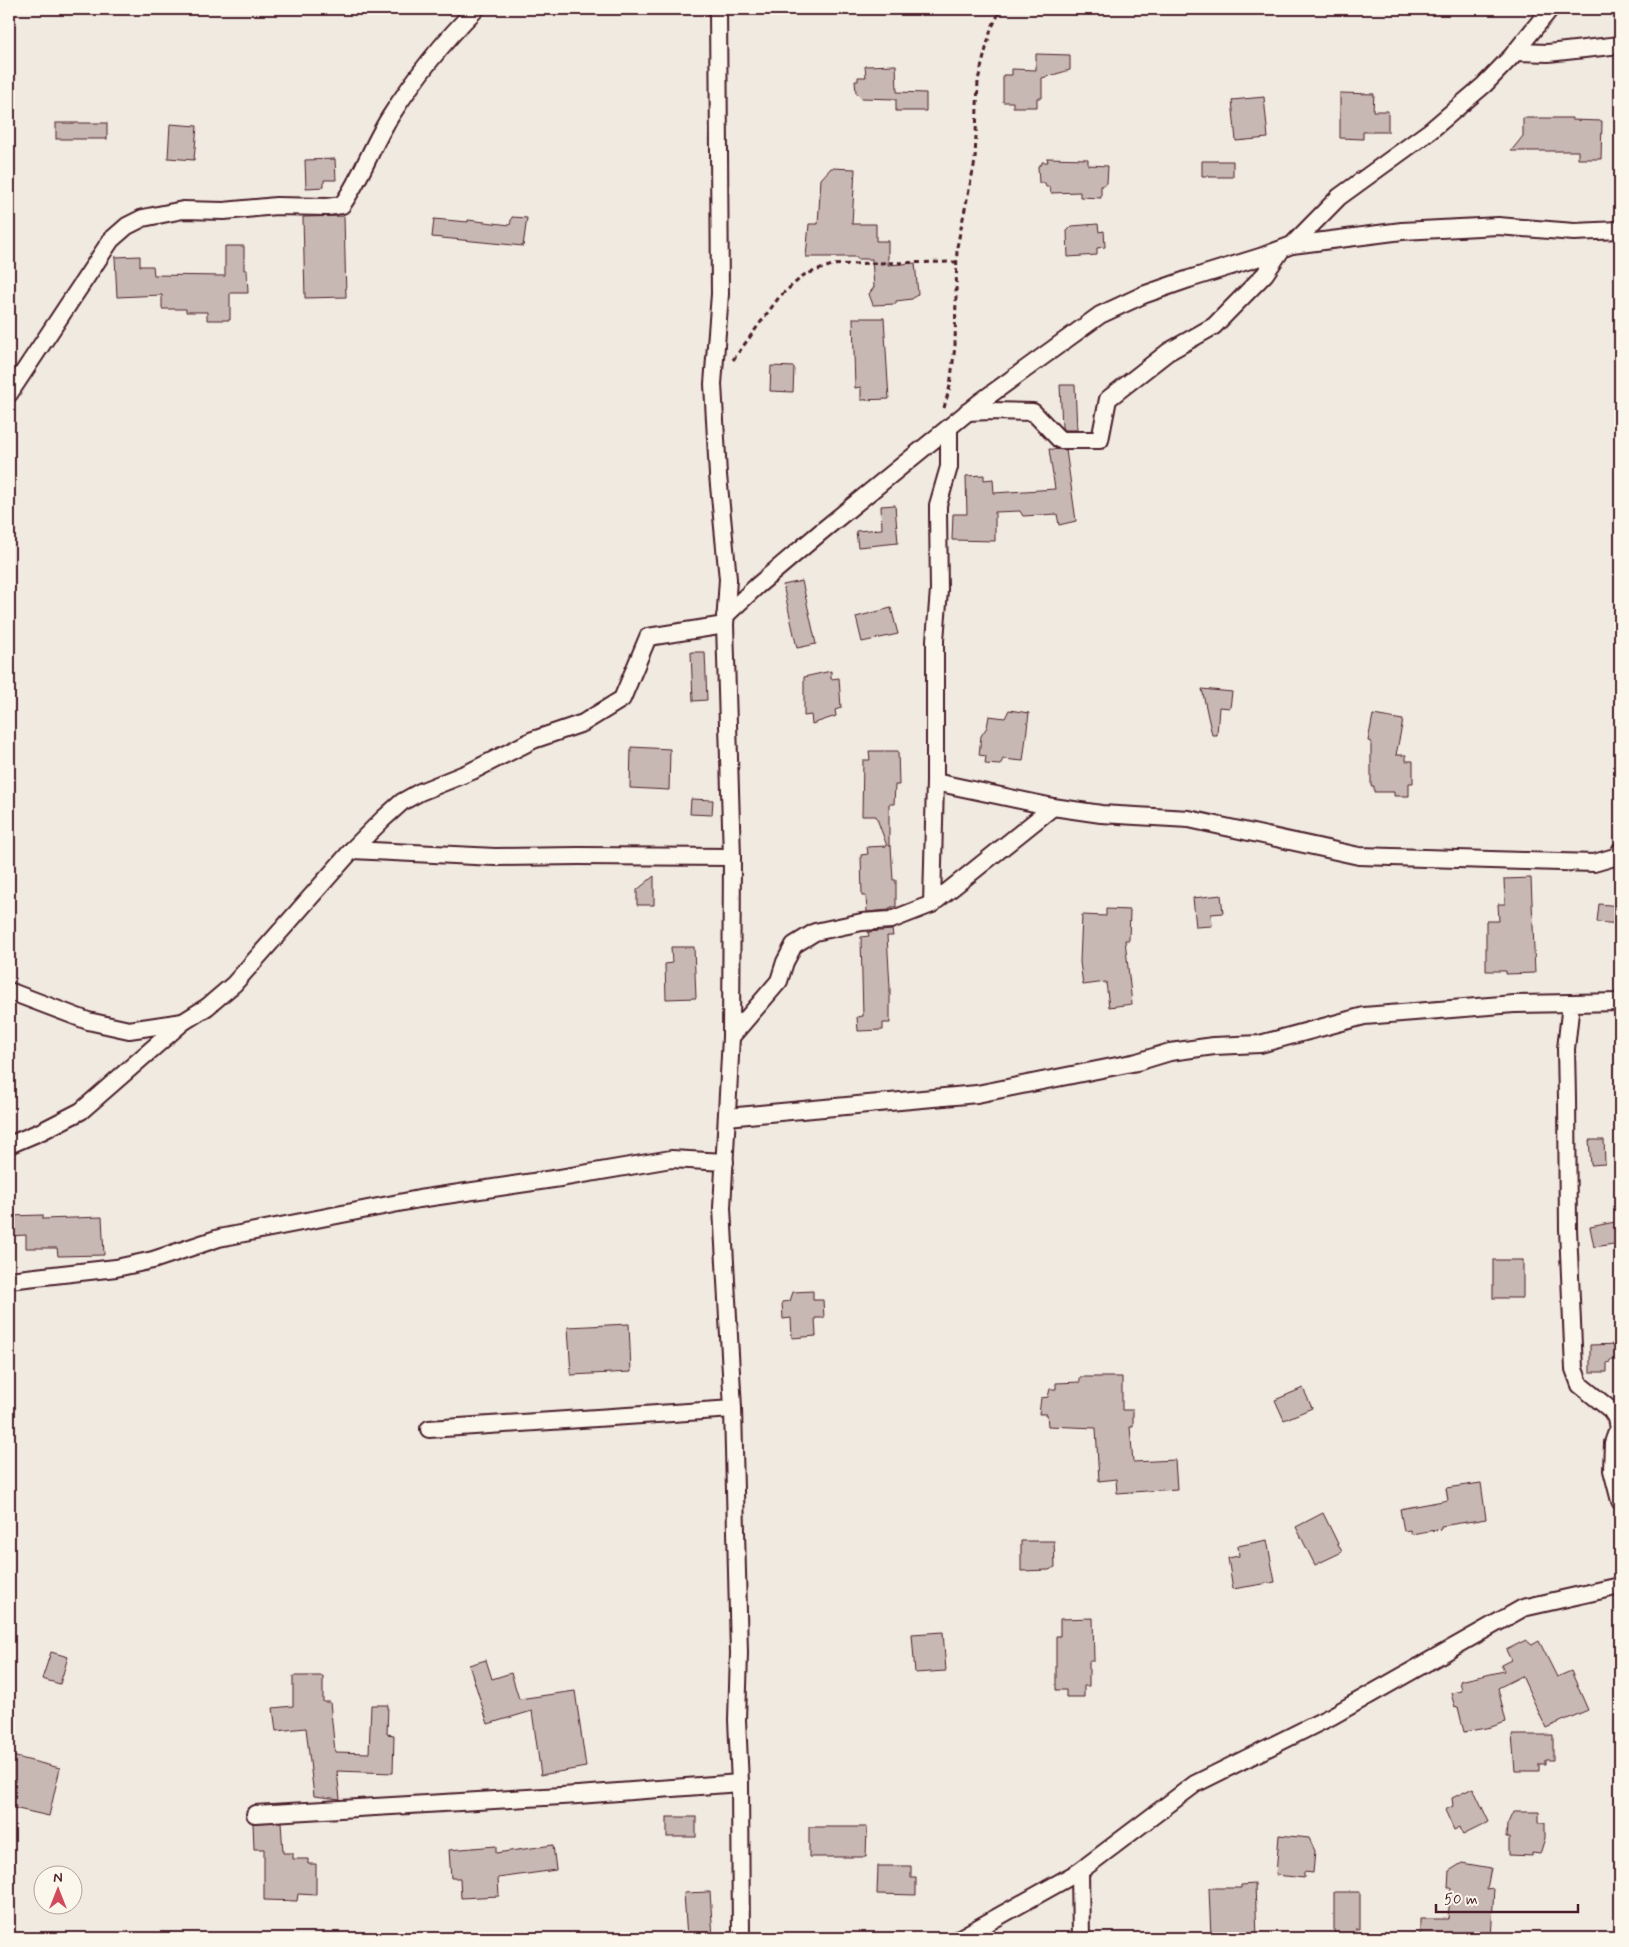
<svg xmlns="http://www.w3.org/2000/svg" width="1629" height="1947" font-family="Mynerve,sans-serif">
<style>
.building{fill:#c8b8b3;stroke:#4a1f2b}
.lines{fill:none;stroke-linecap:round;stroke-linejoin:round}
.street-casing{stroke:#4a1f2b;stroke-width:20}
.path{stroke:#4a1f2b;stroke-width:3;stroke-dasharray:5 4;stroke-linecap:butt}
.street{stroke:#fbf7ec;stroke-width:16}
</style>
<rect width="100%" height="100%" fill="#f0eae0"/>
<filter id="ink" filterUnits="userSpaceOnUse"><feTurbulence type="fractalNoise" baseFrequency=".02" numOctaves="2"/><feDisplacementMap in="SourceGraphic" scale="10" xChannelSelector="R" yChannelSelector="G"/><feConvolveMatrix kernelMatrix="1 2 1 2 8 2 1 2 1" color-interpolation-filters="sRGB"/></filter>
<g filter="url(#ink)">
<g class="building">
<path d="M1036,54L1070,55V70L1042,78V98H1037V107H1013V102H1003V75H1012V69L1036,70Z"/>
<path d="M896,65L897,92L926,93V111H896V99L861,98L856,93L855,81H858V77H866L865,66Z"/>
<path d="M1340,93L1374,94L1373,111H1388V132H1363V139L1340,138Z"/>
<path d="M1264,97L1268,138L1236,141L1232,100Z"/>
<path d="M1523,118H1572V120L1602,121L1601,159H1578V151H1511L1523,136Z"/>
<rect x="56" y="123" width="51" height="16"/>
<path d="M170,124L197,126L194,160L168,158Z"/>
<path d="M1047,158L1088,159V165L1108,166L1107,183L1101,186V198L1080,197V192L1051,193L1050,187H1046L1045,183H1039L1038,166L1042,164V162H1048Z"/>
<path d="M335,159L336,180H324V187L306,188L305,160Z"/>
<path d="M1202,161H1233V177H1209V176H1202Z"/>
<path d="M831,168L855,169L852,224H876V241H888V265L915,263L918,294L912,299L896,301V304L873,305L869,294L874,287L872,259H857V257H806L809,224H818L821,179Z"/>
<path d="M344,216L346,297L305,298L303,217Z"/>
<path d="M512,217L527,218L523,246L432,237L434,219L468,222V220L510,225Z"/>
<path d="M1098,224L1099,232L1104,231L1105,247L1097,248V255L1068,257L1067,231L1072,226Z"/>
<path d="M225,246H244V270H247L248,293H230V320H207V312H186V309H162V295L117,297L115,257L140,256V266H153L154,275L225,276Z"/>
<path d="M853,318H884L889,399L861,400V387L855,388Z"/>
<path d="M771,366L794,367L793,392L770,391Z"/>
<path d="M1060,385H1075L1077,430H1064L1062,427Z"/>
<path d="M1049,449L1066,450L1076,521L1059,525L1057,514L1023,516L1020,511L995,512V541L952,540L953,514H967L966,476L984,475V480L993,479L994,493L1055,489Z"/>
<path d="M895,505L898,543L858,547L856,531L882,529L881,506Z"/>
<path d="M802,581L816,644L797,648L783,585Z"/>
<path d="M891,608L898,634L862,642L856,617Z"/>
<path d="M691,652H705L707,700L693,701Z"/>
<path d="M831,671V679L839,678L841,708L835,710L836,716L812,724L811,715L804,716V677Z"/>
<path d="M1202,689L1232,692L1230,708L1219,707L1217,735H1212Z"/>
<path d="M1009,710L1029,713L1023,761L1003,759L1000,765L985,764L986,756L979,755L981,736L987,727L989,716L1005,718Z"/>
<path d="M1373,715L1403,720L1396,755H1406V761H1413V783H1409V796H1394V792H1374V786H1371V742L1368,741Z"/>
<path d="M631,747L670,749L669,790L630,788Z"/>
<path d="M869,751H898L899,785H895L894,804H889V846H891L893,880H896V907H891L889,910L867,912L866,896H862L861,855L868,854L867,847L887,846L876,816H862L863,760H870Z"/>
<path d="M691,799L713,800L712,815L690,814Z"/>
<path d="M654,876V905H637V890Z"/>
<path d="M1531,878L1535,973L1506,974V971H1486V921H1499L1498,904H1505L1504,879Z"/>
<path d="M1221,895L1223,913L1211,914L1212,926L1196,927L1193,898Z"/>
<path d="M1599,904L1620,906V924L1597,922Z"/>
<path d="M1106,909L1130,910L1129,940H1125L1132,1004L1109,1007L1106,982L1083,985L1080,962L1082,915L1106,916Z"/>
<path d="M892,930L893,936H887L890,987V1023H883V1030L858,1031L857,1017L863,1016L861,937L869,936L868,932Z"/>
<path d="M671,947H694L696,998L666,999L665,964L672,963Z"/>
<path d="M1589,1140H1604L1605,1164L1591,1165Z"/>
<path d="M43,1215V1219L102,1217L104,1255L58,1256L57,1248H26V1235L9,1236V1216Z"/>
<path d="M1620,1221V1243L1594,1247L1590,1227Z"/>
<rect x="1493" y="1260" width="30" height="38"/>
<path d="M813,1291V1300H823L824,1318H815L816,1336L792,1338L791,1318L783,1319L782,1302L790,1301L793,1292Z"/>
<path d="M629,1324L631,1372L571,1375L568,1327Z"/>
<path d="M1620,1344V1360H1610V1362L1607,1363V1372H1590V1345Z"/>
<path d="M1080,1377H1122V1410H1133V1427H1130L1133,1462L1175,1460L1177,1489L1117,1493L1116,1479L1099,1481L1096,1428L1048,1426L1047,1414H1039L1041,1398L1048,1397L1050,1389H1056V1383L1080,1382Z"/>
<path d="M1303,1388L1312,1408L1284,1420L1275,1400Z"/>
<path d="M1481,1483L1486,1519L1441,1526V1529L1411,1534L1410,1530L1404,1531L1400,1509L1448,1500L1446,1488Z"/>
<path d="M1323,1513L1342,1552L1315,1565L1296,1527Z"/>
<path d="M1267,1540L1275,1582L1233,1589L1228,1558L1239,1556L1238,1546Z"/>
<path d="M1021,1541H1054L1055,1567L1049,1570L1021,1571Z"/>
<path d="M1093,1618L1094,1661H1089V1686H1084V1697H1066V1690H1056V1636H1060V1619Z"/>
<path d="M943,1632L946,1671L915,1673L912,1634Z"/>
<path d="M1526,1640L1532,1645L1539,1641L1557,1677L1571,1671L1588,1710L1546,1728L1522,1676L1498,1688L1506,1722L1491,1727L1464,1732L1458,1707L1455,1708L1451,1693L1462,1691L1460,1681L1504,1671L1501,1665L1511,1660L1506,1650Z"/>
<path d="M51,1652L68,1657L60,1684L42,1679Z"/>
<path d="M486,1660L492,1679L511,1673L519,1699L575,1691L586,1767L541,1775L532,1711L488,1724L469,1665Z"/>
<path d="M293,1676H323V1702H330L335,1752L369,1753L371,1705H388L387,1734L394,1735L393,1773L337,1771L340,1799L314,1796L306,1728L276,1731L273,1708L293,1706Z"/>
<path d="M1512,1735H1553V1760H1545V1764H1539V1771H1515Z"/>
<path d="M12,1756L60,1768L49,1816L9,1807V1770Z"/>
<path d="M1473,1788L1489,1822L1463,1835L1460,1827L1454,1830L1445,1810L1453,1806L1452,1798Z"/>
<path d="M1513,1812H1539V1823H1545V1838L1540,1854L1532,1853V1856L1509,1855V1838H1506L1507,1825Z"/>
<rect x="667" y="1817" width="29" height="20"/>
<path d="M281,1822L283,1853H293V1859H308V1864H316V1895L298,1894L297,1901L264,1900V1849H254L253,1823Z"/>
<path d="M809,1827H867L866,1857H809Z"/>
<path d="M1279,1835L1309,1838L1315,1851L1313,1873L1304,1872V1878L1276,1875Z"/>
<path d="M553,1845L556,1870L498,1878L499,1896L461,1898L460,1878H451L449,1850L496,1846V1853Z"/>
<path d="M1462,1863L1491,1868L1487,1889L1494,1888L1491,1938H1420V1919H1448L1451,1887H1448L1449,1871Z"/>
<path d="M878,1866H911V1878H916V1895L877,1894Z"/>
<path d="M1255,1884L1257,1937L1211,1938L1209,1888H1241V1885Z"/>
<path d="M710,1892L713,1938H687L684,1893Z"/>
<path d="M1334,1892H1360V1929H1356L1357,1933H1334Z"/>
</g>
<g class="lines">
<g class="street-casing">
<g id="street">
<path d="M718,9L720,294L713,384L718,475L728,579L725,625L732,857L731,1037L722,1208L733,1409L739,1653L737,1720L740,1783L741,1938"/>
<path d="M1515,52L1548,53L1620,45"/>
<path d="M1292,245L1402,231L1498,226L1574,232L1620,230"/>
<path d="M9,394L111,240L127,226L143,218L183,210L224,211L276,206L327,207L342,205C362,177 372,145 390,117C414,79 444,41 476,9"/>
<path d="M967,412L991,411L1033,412L1060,440H1100L1108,399L1168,352L1214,326L1265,274L1282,249"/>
<path d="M725,616L757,586L822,531L980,402L1100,315L1143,295L1189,279L1260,257L1292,245L1339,197L1430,131L1484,85L1512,56L1550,9"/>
<path d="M935,782L1053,807L1101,814L1189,819L1359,856L1594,863L1618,856L1620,851"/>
<path d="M352,850L495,857L578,856L732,857"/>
<path d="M932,904L935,782V640L939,590L938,513V505L949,467V428"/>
<path d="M9,991L88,1021L129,1030L183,1022"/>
<path d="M1620,1002L1571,1003L1566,1049L1567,1098L1568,1229L1574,1369L1580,1385L1611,1410L1616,1418L1618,1429L1613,1443L1612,1470L1620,1501"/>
<path d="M731,1037L779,981L785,962L794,945L815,932L862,922L891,920L932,904L1053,807"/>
<path d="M727,1117L977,1094L1137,1062L1170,1052L1214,1046L1260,1044L1364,1016L1514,1004L1571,1003"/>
<path d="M9,1145L42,1131L81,1111L183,1022L207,1007L234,984L352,850L383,819L402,802L420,792L472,771L533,740L583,723L622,699L648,637L725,625"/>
<path d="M9,1280L116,1268L153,1260L219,1238L419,1199L560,1178L671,1159L725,1162"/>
<path d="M429,1429L733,1409"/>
<path d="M255,1814L578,1795L740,1783"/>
<path d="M1080,1871L1081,1938"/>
<path d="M960,1938L1080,1871L1195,1784L1332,1716L1523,1608L1620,1586"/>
</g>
</g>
<g class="path">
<path d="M733,360L780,296L804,275L832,265L874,263L956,262"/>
<path d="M944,408L950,386L955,346L957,247L975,161L978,80L991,29L1001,9"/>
</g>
<use href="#street" class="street"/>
</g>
</g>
<rect width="1629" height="1947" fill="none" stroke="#fbf7ec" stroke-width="30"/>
<rect x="15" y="15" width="1599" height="1917" fill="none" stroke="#4a1f2b" stroke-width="2" filter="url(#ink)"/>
<g transform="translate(58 1890)"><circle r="24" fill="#fbf7ec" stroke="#b4a19f"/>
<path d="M0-4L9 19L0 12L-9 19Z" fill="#d1495b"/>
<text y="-8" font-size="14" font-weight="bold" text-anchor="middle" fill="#4a1f2b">N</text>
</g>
<path d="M1436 1904v8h142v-8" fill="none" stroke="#4a1f2b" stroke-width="2.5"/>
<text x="1444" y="1904" font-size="15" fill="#4a1f2b" stroke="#fbf7ec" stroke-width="4" paint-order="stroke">50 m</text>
</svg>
